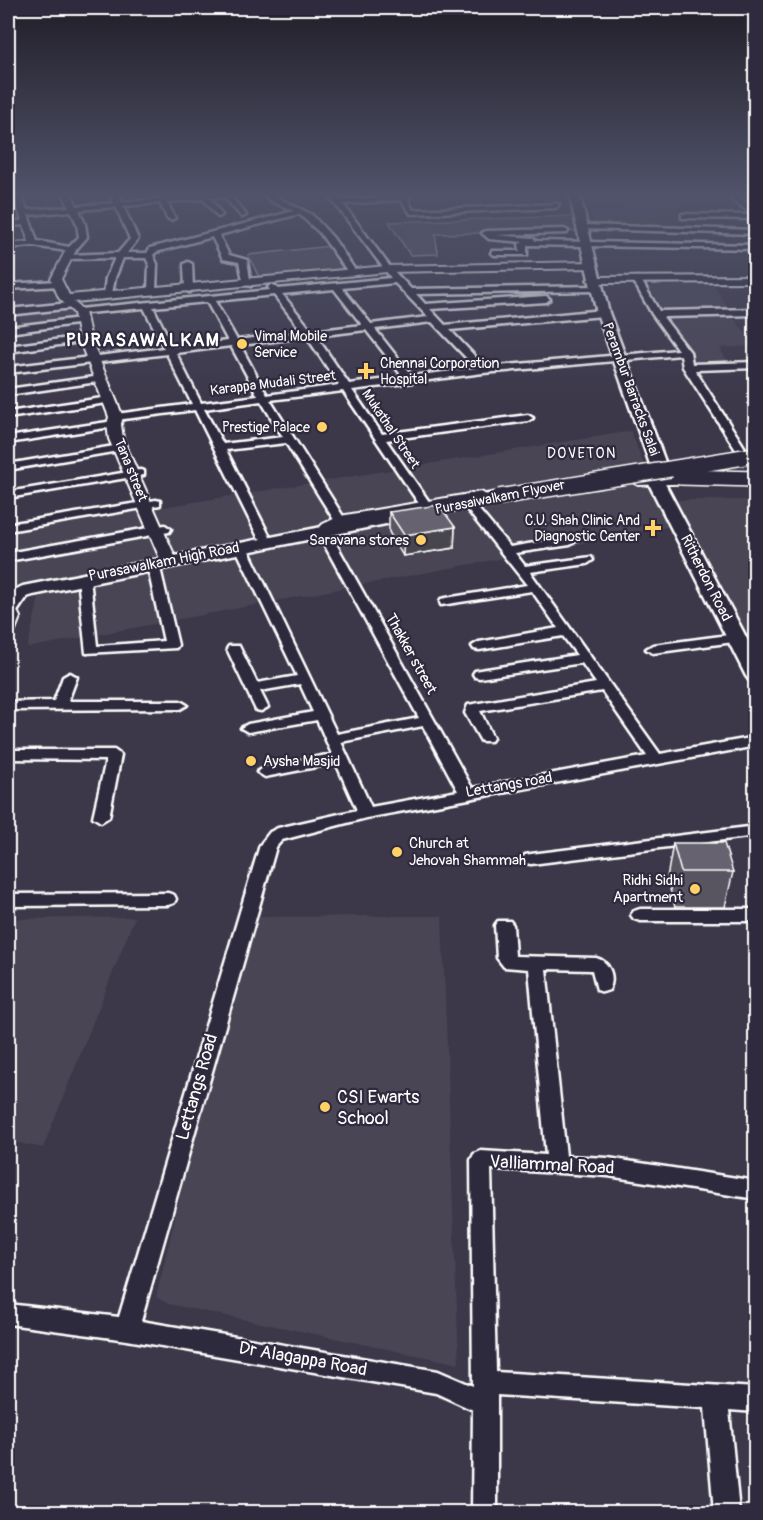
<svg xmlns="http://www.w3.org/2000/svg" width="763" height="1520" font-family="Pangolin,sans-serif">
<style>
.built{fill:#494455}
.green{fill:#555060;stroke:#aaa8b0;stroke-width:1.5}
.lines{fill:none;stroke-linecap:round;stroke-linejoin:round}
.minor-casing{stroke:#fff;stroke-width:5}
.tertiary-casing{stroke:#fff;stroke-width:4}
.secondary-casing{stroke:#fff;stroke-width:5}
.primary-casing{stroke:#fff;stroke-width:4}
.minor{fill:#2f2a3d;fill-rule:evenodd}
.tertiary{fill:#2f2a3d;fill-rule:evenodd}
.secondary{fill:#2f2a3d;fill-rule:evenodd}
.primary{fill:#2f2a3d;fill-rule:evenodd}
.secondary-bridge-casing{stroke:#fff;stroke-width:18;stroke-linecap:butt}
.secondary-bridge{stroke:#2f2a3d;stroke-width:15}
.wall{fill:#585460;stroke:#fff;stroke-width:1.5}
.shaded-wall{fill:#47454e;stroke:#fff;stroke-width:1.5}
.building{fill:#666270;stroke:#fff;stroke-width:1.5}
.poi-dot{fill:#ffd166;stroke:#2f2a3d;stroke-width:2}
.labels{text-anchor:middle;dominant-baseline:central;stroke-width:4.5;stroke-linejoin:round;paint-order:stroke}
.far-poi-label{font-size:14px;fill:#fff;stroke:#2f2a3d;text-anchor:start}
.far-street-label{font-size:14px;fill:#fff;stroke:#2f2a3d}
.far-neighbourhood-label{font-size:14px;letter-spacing:1.5px;fill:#fff;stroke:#2f2a3d}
.poi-label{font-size:15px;fill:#fff;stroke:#2f2a3d;text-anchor:end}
.street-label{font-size:15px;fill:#fff;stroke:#2f2a3d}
.far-district-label{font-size:18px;font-weight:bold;letter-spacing:1.5px;fill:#fff;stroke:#2f2a3d}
.near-street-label{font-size:18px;fill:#fff;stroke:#2f2a3d}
.near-poi-label{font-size:18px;fill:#fff;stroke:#2f2a3d;text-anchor:start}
</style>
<rect width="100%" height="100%" fill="#3c3749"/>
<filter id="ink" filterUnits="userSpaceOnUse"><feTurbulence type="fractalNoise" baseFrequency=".0167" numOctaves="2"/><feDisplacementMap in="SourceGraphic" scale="12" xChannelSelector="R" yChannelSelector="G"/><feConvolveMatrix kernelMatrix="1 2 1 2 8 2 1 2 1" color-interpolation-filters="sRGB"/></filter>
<g filter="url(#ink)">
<g class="built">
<path d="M620,195L677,197L680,210V228L593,226L590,212L623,213Z"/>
<path d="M713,284L730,311L658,313L642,286Z"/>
<path d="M70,307L74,318L21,324L19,312Z"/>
<path d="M731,315L755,346L720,348L728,363L698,364L667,316Z"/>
<path d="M631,431L668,527L27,648L42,585L8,588V532Z"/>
<path d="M744,485L755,486V639L747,637L675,500H748Z"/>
<path d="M374,916H552H442L459,1364L168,1304L156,1297L247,917Z"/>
<path d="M135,917L43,1148L8,1141V919Z"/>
</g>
<g class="green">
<path d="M577,216L580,231L435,234L438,254L410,255L389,222Z"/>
<path d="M331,246L351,273L261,281L248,255Z"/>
</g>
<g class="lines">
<g class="minor-casing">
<g id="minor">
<path d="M13,193H21L27,210L69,207L63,193H71L77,206L114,203L110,193H118L122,202L158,199L155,193H163L165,198L201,195L199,193H249L231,196L246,215L242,217L224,197L210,198L222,215L218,217L203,199L167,202L175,218L171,220L167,218L160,203L123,206L138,239L127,253H147L150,248L294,211L271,201L261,193H269L312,215L333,238L357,273L350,275L320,233L299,214L219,235L229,255L247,260L251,286L244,284L239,262L223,259L212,237L156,252L153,255L157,264L156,291L152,294L148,291L149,264L146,258H123L115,278L112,294L108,297L104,294L106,278L115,258L68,259L64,257L68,255L118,253L130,239L116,207L79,210L85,224L87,237L74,252L33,246L8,248V244L29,242L24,225L8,226V222L22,221ZM71,211L77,224L79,237L69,247L37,241L28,215Z"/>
<path d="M327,193H335L340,200L401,196L400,193H408L410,198L408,200L413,210L559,204L556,208L411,214L401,200L343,204L390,267L411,289L599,286V290L596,291L416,294L425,304L546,296L550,299L546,302L430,309L445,325L603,310L607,313L603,316L450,330L485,367L678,350L652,314L633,280L637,277L641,280L659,311L756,309V315L663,317L690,352L692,364L756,362V368L695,370L748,453L743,456L738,453L683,367L681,355L483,373L352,390L382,434L528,415L533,418L528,421L386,440L432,506L426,509L422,508L343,391L270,400L346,521L344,523H336L286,443L226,450L270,537L264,541L258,537L195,410L116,420L111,417L116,414L192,404L167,354L8,373V367L164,348L144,308L76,314L75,312L79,309L270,290L268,287L272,284L278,289L391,278ZM395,283L428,317L371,324L342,288ZM334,289L362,325L312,331L282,294ZM274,295L303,332L237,340L215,301ZM207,302L228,341L173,347L153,307ZM432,322L476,368L412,376L375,329ZM366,330L403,377L349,384L316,336ZM307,337L339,385L267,395L240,345ZM231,346L258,396L201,403L176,353ZM261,401L283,437L223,444L204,409Z"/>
<path d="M682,214L756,215V219L685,218H682Z"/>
<path d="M580,225L756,230V234L583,229H580Z"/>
<path d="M564,229L568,231L567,233L496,235L533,238L536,241L756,245V249L527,245V255H495L491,253L492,251H520L519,244L523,242L489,239L482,233L486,231Z"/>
<path d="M188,262L192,264L193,289L189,292L185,289L184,264Z"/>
<path d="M57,281L60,282V286L8,289V284Z"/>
<path d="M70,303L73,304V308L8,315V309Z"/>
<path d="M81,318L84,319V323L8,333V327Z"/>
<path d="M85,336L88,337V341L8,352V346Z"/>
<path d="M101,376L104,377V381L8,395V389Z"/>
<path d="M109,397L114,400L113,402L8,418V412Z"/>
<path d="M114,421L118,422V426L8,443V437Z"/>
<path d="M120,445L124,446V450L8,470V464Z"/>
<path d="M140,470L144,471V475L8,498V492Z"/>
<path d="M156,500L160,501V505L8,531V524Z"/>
<path d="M471,504L475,505L510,547L570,537L576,541L570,545L515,553L525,566L591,557L593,560L587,564L530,572L660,754L756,737V746L366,818L282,840L276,847L141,1321L438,1371L473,1386L471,1160L474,1154L481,1151L546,1155L529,969L504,967L497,958L495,925L498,921H510L513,925L515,956L596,958C609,961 616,977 609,990L603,992L597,990L592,970L546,969L566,1156L608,1158L756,1181V1199L608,1176L491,1169L496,1372L756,1388V1412L729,1410L739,1512H714L705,1408L497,1395V1512H472L473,1410L436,1393L127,1340L8,1324V1304L119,1317L260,845L270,832L278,828L357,810L336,763L265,777L257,772L265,767L332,754L317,720L248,732L241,728L248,724L313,712L300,684L260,691L268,707L261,711L256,710L227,649L229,646H239L257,683L297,676L235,547L237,544L241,543L247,547L337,734L419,718L318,533L324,529L330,533L472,788L647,756L602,691L480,711L493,738L491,741H481L465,713L468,705L596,683L582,663L480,678L475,677L473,674L475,671L480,670L577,655L563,636L479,650L474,649L472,646L479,642L558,628L532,591L441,605L440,602L441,599L446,598L527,585L465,507ZM423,726L458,791L371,807L341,742Z"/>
<path d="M165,525L171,529L169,532L8,561V553Z"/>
<path d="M153,560L159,564L178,645L176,648L86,653L78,578L84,574L90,578L97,646L164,641L147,564Z"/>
<path d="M736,634L743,638L741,641L653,653L646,649L653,645Z"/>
<path d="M70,673L77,677L68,701H180L187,705L180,709L8,710V702L54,701L63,677Z"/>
<path d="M114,750L121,755L109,817L101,822L93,817L106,760L8,759V750Z"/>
<path d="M756,826V836L531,864L525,863L523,859L525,855L531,854Z"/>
<path d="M168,893L174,895L176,899L174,903L168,905L8,906V894Z"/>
<path d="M640,909H756V921H640L634,919L631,915L634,911Z"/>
</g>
</g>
<g class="tertiary-casing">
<g id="tertiary">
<path d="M722,193H733L756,209V217Z"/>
<path d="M71,247L76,250L61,279L69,295L387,266L593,262L598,265L593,268L387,272L74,302L85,312L91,339L123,417L121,424L123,439L177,561L169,566L161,561L109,439L107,424L109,417L79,339L74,313L59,298L51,279L66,250Z"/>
<path d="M756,276V282L593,283L587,280L593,277Z"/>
<path d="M699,476L704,477L706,480L704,483L638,485L631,481L638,477Z"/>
<path d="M481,492L488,496L486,499L344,525L328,532L320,527L323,524L340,516Z"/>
</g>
</g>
<g class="secondary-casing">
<g id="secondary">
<path d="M569,193H579L609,313L667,467V474L663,480L756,656V682L749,680L746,676L647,480L651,474V467L597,313Z"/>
<path d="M499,492L507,497L505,500L33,595L27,597L14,616L8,617C8,602 7,592 23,586Z"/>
</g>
</g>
<g class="primary-casing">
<path id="primary" d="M8,605L15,607L20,617L15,630L8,632Z"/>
</g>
<use href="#minor" class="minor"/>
<use href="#tertiary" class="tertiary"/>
<use href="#secondary" class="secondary"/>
<use href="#primary" class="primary"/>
<g class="secondary-bridge-casing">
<g id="secondary-bridge">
<path d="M680,477L756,479"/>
<path d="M499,497L756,455"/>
</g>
</g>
<use href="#secondary-bridge" class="secondary-bridge"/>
</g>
<g class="wall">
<path d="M389,512L455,527L454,548L403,556L389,532Z"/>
<path d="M673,843L733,872L725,907H675L667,878Z"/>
</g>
<path class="shaded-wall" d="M455,527L454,548L403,556L404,535Z"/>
<g class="building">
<path d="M439,505L455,527L404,535L389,512Z"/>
<path d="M673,843H724L733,872H681Z"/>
</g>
</g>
<linearGradient id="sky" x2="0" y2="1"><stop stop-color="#211e28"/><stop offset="0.48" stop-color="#50536a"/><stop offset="1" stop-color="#50536a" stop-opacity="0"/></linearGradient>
<rect width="763" height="406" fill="url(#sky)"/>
<g class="poi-dot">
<circle cx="242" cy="344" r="6"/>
<path d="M363 362h6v6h6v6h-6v6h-6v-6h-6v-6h6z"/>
<circle cx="322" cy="427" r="6"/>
<path d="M650 519h6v6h6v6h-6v6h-6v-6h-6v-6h6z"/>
<circle cx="421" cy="540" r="6"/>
<circle cx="251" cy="761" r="6"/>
<circle cx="397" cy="852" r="6"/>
<circle cx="695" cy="889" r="6"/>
<circle cx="325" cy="1107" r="6"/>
</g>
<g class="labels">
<g class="far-poi-label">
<text x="254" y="336">Vimal Mobile<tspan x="254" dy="16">Service</tspan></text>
<text x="380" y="363">Chennai Corporation<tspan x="380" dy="16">Hospital</tspan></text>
<text x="310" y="427" text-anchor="end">Prestige Palace</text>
<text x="640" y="520" text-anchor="end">C.U. Shah Clinic And<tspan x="640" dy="16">Diagnostic Center</tspan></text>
</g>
<g class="far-street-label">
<text transform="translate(273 383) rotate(-7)">Karappa Mudali Street</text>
<text transform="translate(631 389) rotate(70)">Perambur Barracks Salai</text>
<text transform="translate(391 429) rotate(56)">Mukathal Street</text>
<text transform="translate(131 470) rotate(68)">Tana street</text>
<text transform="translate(500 497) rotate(-11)">Purasaiwalkam Flyover</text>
</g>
<g class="far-neighbourhood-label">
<text x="582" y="453">DOVETON</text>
</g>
<g class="poi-label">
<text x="409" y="540">Saravana stores</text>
<text x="263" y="761" text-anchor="start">Aysha Masjid</text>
<text x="409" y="843" text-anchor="start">Church at<tspan x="409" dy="17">Jehovah Shammah</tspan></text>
<text x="683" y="880">Ridhi Sidhi<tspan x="683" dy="17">Apartment</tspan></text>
</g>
<g class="street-label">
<text transform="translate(164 562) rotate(-11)">Purasawalkam High Road</text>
<text transform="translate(706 578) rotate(63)">Ritherdon Road</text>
<text transform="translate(411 654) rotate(61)">Thakker street</text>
<text transform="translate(509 785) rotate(-10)">Lettangs road</text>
</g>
<g class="far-district-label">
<text x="143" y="340">PURASAWALKAM</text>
</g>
<g class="near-street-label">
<text transform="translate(197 1087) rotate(-74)">Lettangs Road</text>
<text transform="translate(552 1165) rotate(3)">Valliammal Road</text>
<text transform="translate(303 1359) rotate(10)">Dr Alagappa Road</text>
</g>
<g class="near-poi-label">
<text x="337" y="1097">CSI Ewarts<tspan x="337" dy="21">School</tspan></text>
</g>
</g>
<rect width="763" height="1520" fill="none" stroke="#2f2a3d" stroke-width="30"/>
<rect x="15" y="15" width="733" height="1490" fill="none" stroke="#fff" stroke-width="2" filter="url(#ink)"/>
</svg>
